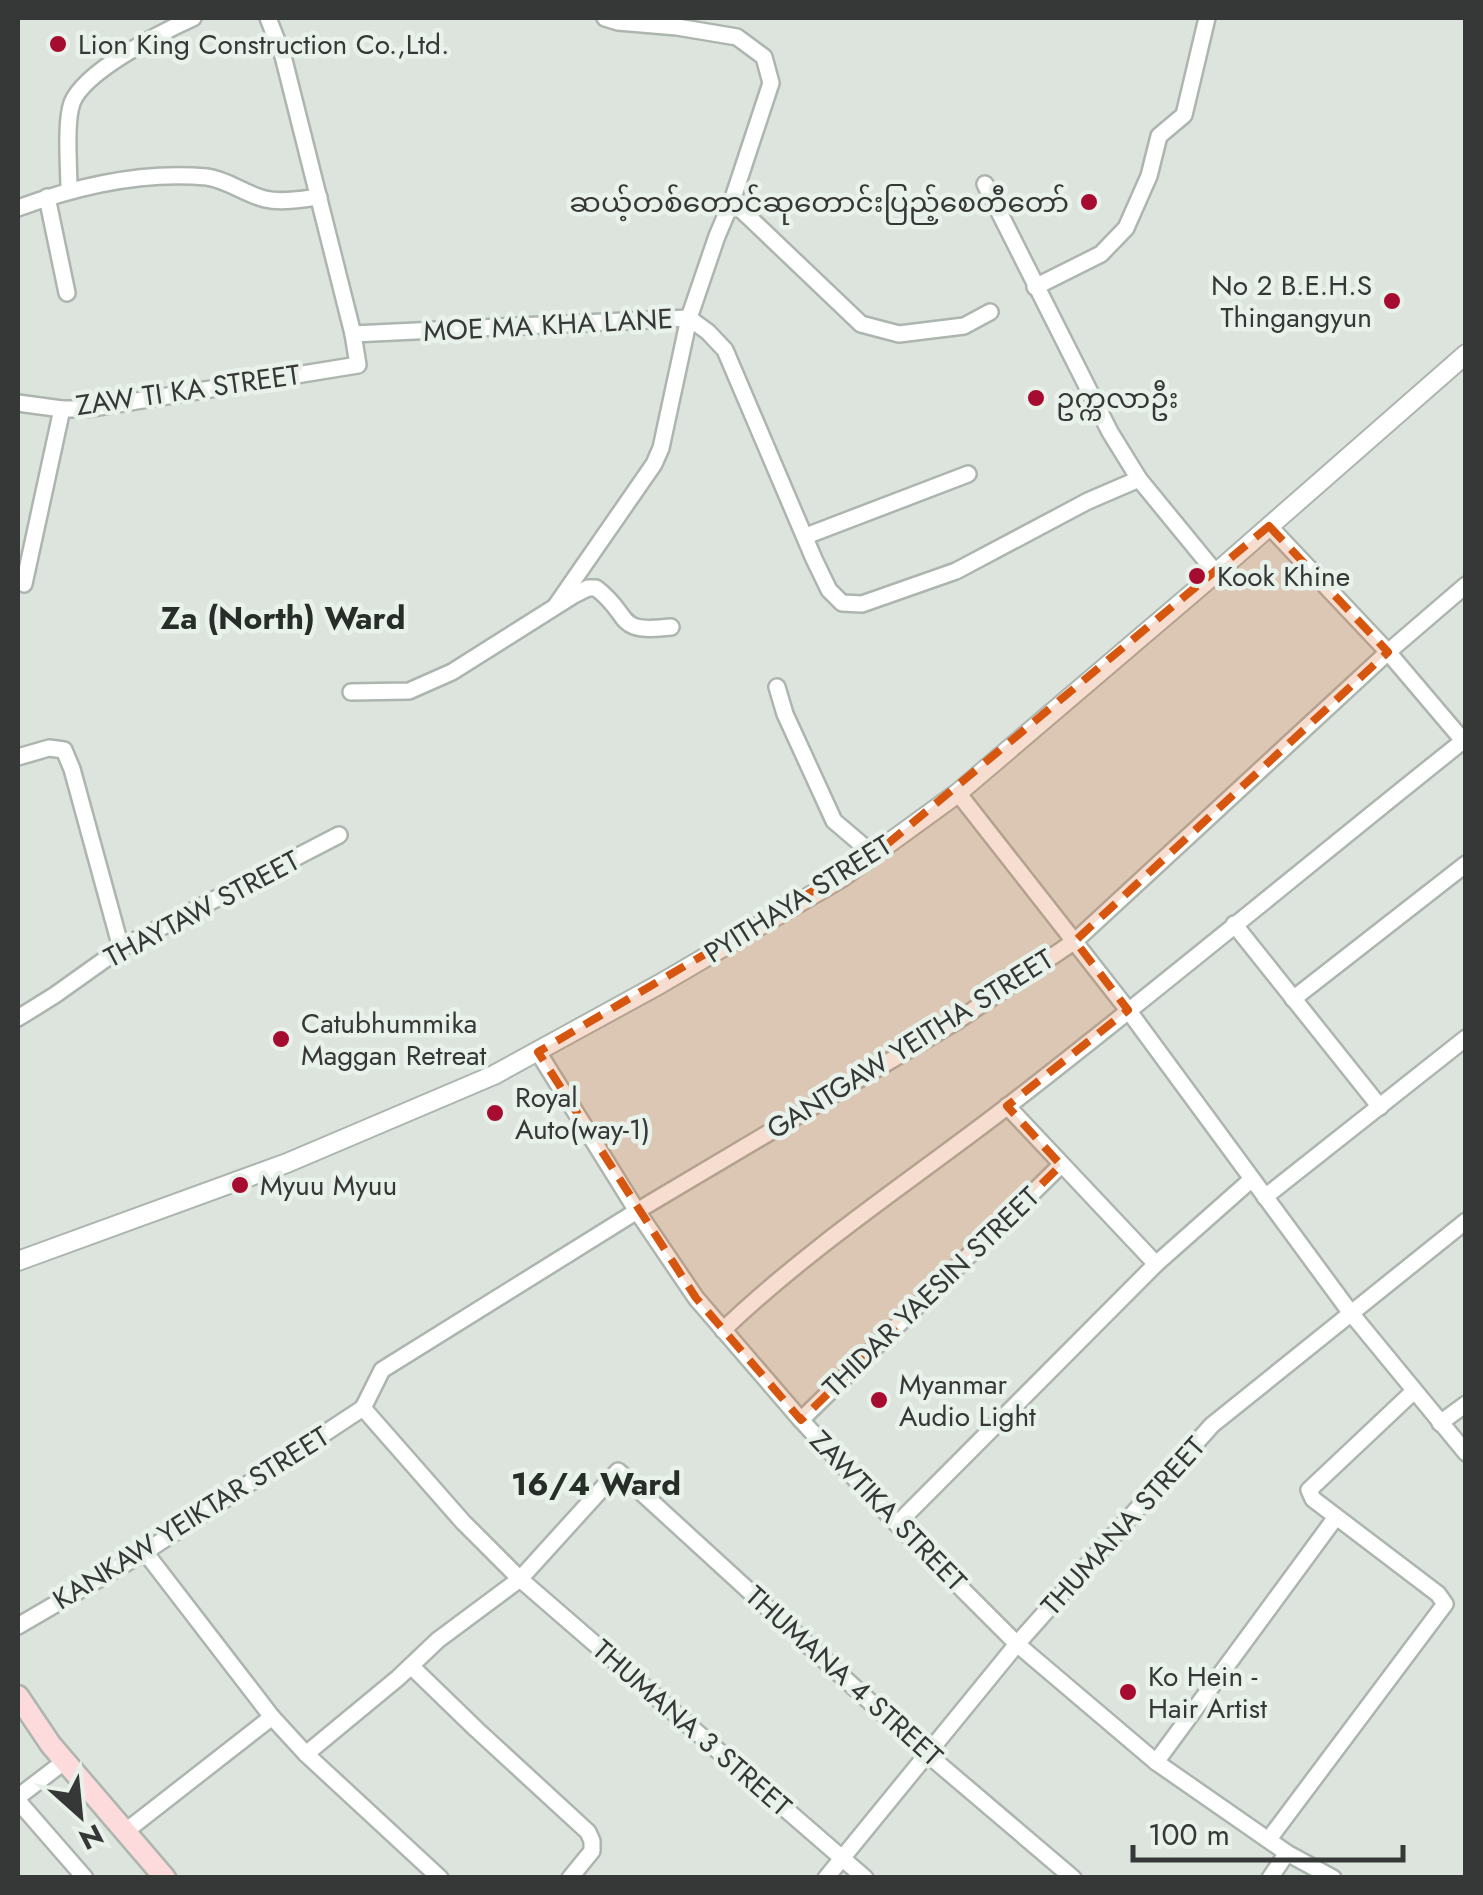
<svg xmlns="http://www.w3.org/2000/svg" width="1483" height="1895" font-family="Jost,'Noto Sans Myanmar',sans-serif">
<style>
.lines{fill:none;stroke-linecap:round;stroke-linejoin:round}
.minor-casing{stroke:#adb5af;stroke-width:20}
.tertiary-casing{stroke:#adb5af;stroke-width:22}
.secondary-casing{stroke:#adb5af;stroke-width:25}
.minor{stroke:#fff;stroke-width:15}
.tertiary{stroke:#fff;stroke-width:18}
.secondary{stroke:#fddbdc;stroke-width:20}
.marked{fill:#d65610;fill-opacity:0.2;stroke:#d65610;stroke-width:8;stroke-dasharray:20 12;stroke-linejoin:round}
.poi-dot{fill:#a60c2f;stroke:#e9f1eb;stroke-width:4}
.labels{text-anchor:middle;dominant-baseline:central;stroke-width:9;stroke-linejoin:round;paint-order:stroke}
.poi-label{font-size:28px;fill:#353836;stroke:#e9f1eb;text-anchor:start}
.street-label{font-size:28px;fill:#353836;stroke:#e9f1eb}
.quarter-label{font-size:32px;font-weight:bold;fill:#272d28;stroke:#e9f1eb}
</style>
<rect width="100%" height="100%" fill="#dce4dd"/>
<g class="lines">
<g class="minor-casing">
<g id="minor">
<path d="M985,184L1110,432L1139,479L1216,573"/>
<path d="M69,190C69,167 65,123 72,103C84,71 162,32 193,18"/>
<path d="M47,197L67,293"/>
<path d="M732,201L861,324L899,334L964,326L990,312"/>
<path d="M18,208C77,186 143,171 207,177C228,180 245,194 265,199C281,203 302,199 319,197"/>
<path d="M1035,287L1101,254L1126,228L1149,176L1159,136L1184,115L1207,18"/>
<path d="M353,334L689,318L708,332L725,350L814,559L829,590L842,603L862,604L956,571L1088,501L1139,479"/>
<path d="M18,403L62,409H87L358,365L353,334L283,56L268,18"/>
<path d="M1269,526L1388,652L1466,744"/>
<path d="M806,536L968,474"/>
<path d="M24,584L62,409"/>
<path d="M557,604L654,464L661,448L689,318L717,236L732,201L771,83L764,57L737,37L677,27L618,22L605,18"/>
<path d="M777,687L785,714L834,821L874,855"/>
<path d="M351,692L409,691L452,672L574,595L588,588H596C633,616 613,634 671,627"/>
<path d="M18,757L49,748L64,750L72,769L121,948"/>
<path d="M958,793L1128,1010L1350,1312L1466,1453"/>
<path d="M1234,924L1380,1107"/>
<path d="M1293,999L1466,864"/>
<path d="M18,1018L55,995L121,948L339,835"/>
<path d="M538,1052L637,1211L696,1298L801,1420L897,1524L1017,1644L1156,1762L1287,1853L1333,1878"/>
<path d="M1007,1106L1156,1264"/>
<path d="M1265,1197L1466,1038"/>
<path d="M723,1330C811,1246 912,1180 1008,1106C1162,987 1311,862 1463,741"/>
<path d="M363,1408L382,1370L637,1211L957,1021L1075,941L1388,652L1466,585"/>
<path d="M363,1408L463,1522L520,1579L865,1878"/>
<path d="M801,1420L1061,1165"/>
<path d="M1440,1423L1466,1404"/>
<path d="M897,1524L1156,1264L1252,1179"/>
<path d="M145,1552L272,1717L306,1754L440,1878"/>
<path d="M18,1626L145,1552L363,1408"/>
<path d="M411,1666L476,1729L588,1832L592,1841V1851L570,1878"/>
<path d="M306,1754L398,1678L438,1640L520,1579L618,1471L926,1753L1073,1878"/>
<path d="M1156,1762L1336,1517"/>
<path d="M18,1797L65,1761"/>
<path d="M18,1801L85,1878"/>
<path d="M126,1831L272,1717"/>
<path d="M1269,1839L1445,1604L1438,1594L1313,1499L1309,1490L1414,1391"/>
<path d="M826,1878L1017,1644L1212,1425L1466,1221"/>
<path d="M1270,1878L1287,1853"/>
</g>
</g>
<g class="tertiary-casing">
<path id="tertiary" d="M18,1261L287,1163L494,1075L660,984L841,878L958,793L1216,573L1466,354"/>
</g>
<g class="secondary-casing">
<path id="secondary" d="M18,1696L51,1745L165,1878"/>
</g>
<use href="#minor" class="minor"/>
<use href="#tertiary" class="tertiary"/>
<use href="#secondary" class="secondary"/>
</g>
<path class="marked" d="M1269,526L1388,652L1075,941L1128,1010L1007,1106L1061,1165L801,1420L696,1298L538,1052L874,855Z"/>
<g class="poi-dot">
<circle cx="58" cy="44" r="10"/>
<circle cx="1089" cy="202" r="10"/>
<circle cx="1392" cy="301" r="10"/>
<circle cx="1036" cy="398" r="10"/>
<circle cx="1197" cy="576" r="10"/>
<circle cx="281" cy="1039" r="10"/>
<circle cx="495" cy="1113" r="10"/>
<circle cx="240" cy="1185" r="10"/>
<circle cx="879" cy="1400" r="10"/>
<circle cx="1128" cy="1692" r="10"/>
</g>
<g class="labels">
<g class="poi-label">
<text x="78" y="44">Lion King Construction Co.,Ltd.</text>
<text x="1069" y="202" text-anchor="end">ဆယ့်တစ်တောင်ဆုတောင်းပြည့်စေတီတော်</text>
<text x="1372" y="285" text-anchor="end">No 2 B.E.H.S<tspan x="1372" dy="32">Thingangyun</tspan></text>
<text x="1056" y="398">ဥက္ကလာဦး</text>
<text x="1217" y="576">Kook Khine</text>
<text x="301" y="1023">Catubhummika<tspan x="301" dy="32">Maggan Retreat</tspan></text>
<text x="515" y="1097">Royal<tspan x="515" dy="32">Auto(way-1)</tspan></text>
<text x="260" y="1185">Myuu Myuu</text>
<text x="899" y="1384">Myanmar<tspan x="899" dy="32">Audio Light</tspan></text>
<text x="1148" y="1676">Ko Hein -<tspan x="1148" dy="32">Hair Artist</tspan></text>
</g>
<g class="street-label">
<text transform="translate(548 325) rotate(-3)">MOE MA KHA LANE</text>
<text transform="translate(188 390) rotate(-8)">ZAW TI KA STREET</text>
<text transform="translate(798 899) rotate(-32)">PYITHAYA STREET</text>
<text transform="translate(202 909) rotate(-28)">THAYTAW STREET</text>
<text transform="translate(910 1044) rotate(-32)">GANTGAW YEITHA STREET</text>
<text transform="translate(931 1292) rotate(-44)">THIDAR YAESIN STREET</text>
<text transform="translate(888 1511) rotate(46)">ZAWTIKA STREET</text>
<text transform="translate(191 1518) rotate(-32)">KANKAW YEIKTAR STREET</text>
<text transform="translate(1123 1526) rotate(-48)">THUMANA STREET</text>
<text transform="translate(844 1676) rotate(42)">THUMANA 4 STREET</text>
<text transform="translate(692 1728) rotate(41)">THUMANA 3 STREET</text>
</g>
<g class="quarter-label">
<text x="283" y="618">Za (North) Ward</text>
<text x="596" y="1484">16/4 Ward</text>
</g>
</g>
<rect width="1483" height="1895" fill="none" stroke="#353836" stroke-width="40"/>
<g transform="translate(80 1815) rotate(153)" stroke="#e9f1eb" stroke-width="8" paint-order="stroke">
<path d="M0-8L18 38L0 25L-18 38Z" fill="#353836"/>
<text y="-15" font-size="28" font-weight="bold" text-anchor="middle" fill="#353836">N</text>
</g>
<path d="M1133 1845v15h270v-15" fill="none" stroke="#353836" stroke-width="5"/>
<text x="1148" y="1845" font-size="30" fill="#353836" stroke="#e9f1eb" stroke-width="8" paint-order="stroke">100 m</text>
</svg>
